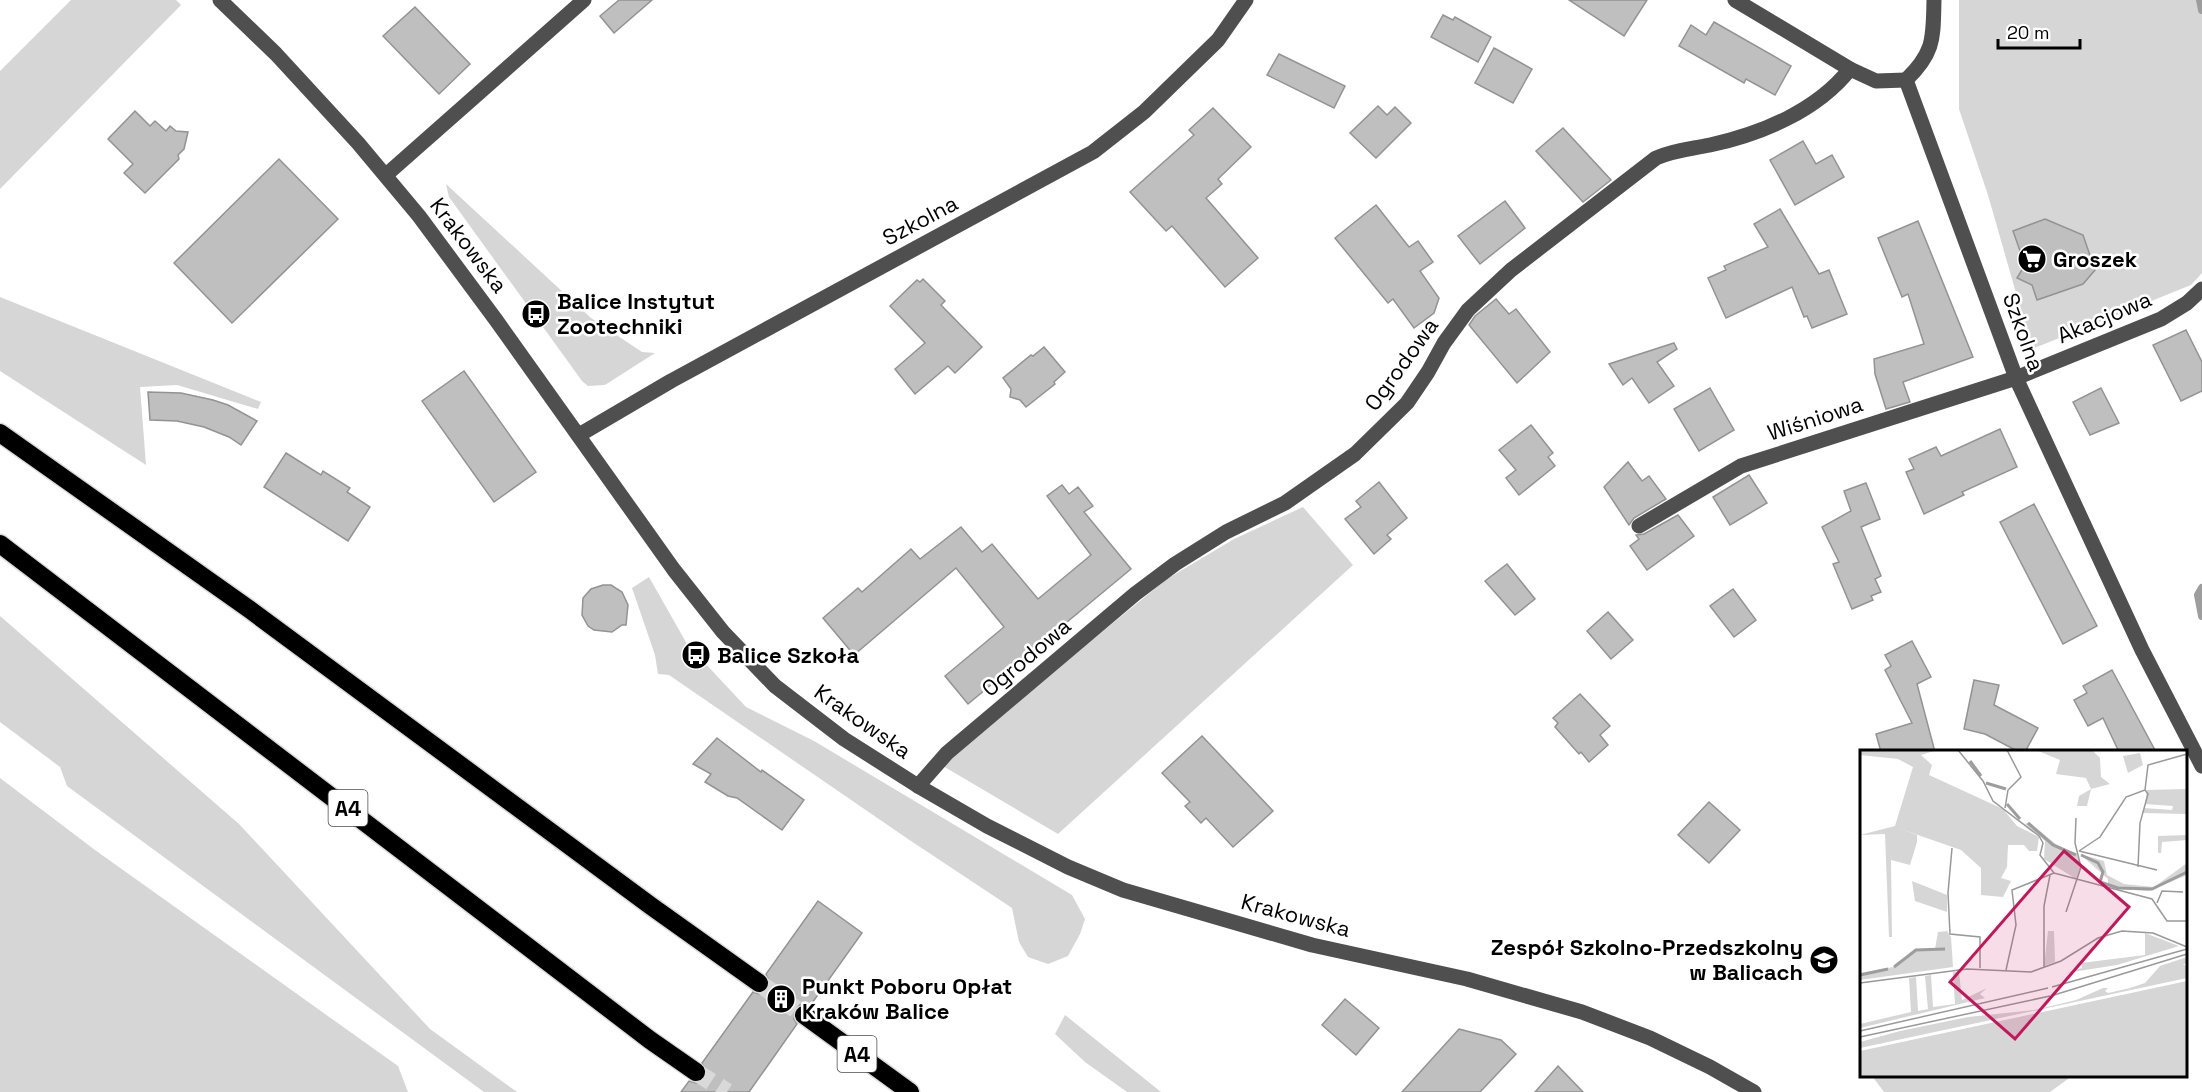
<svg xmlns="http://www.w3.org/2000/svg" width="2202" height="1092" font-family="'Space Grotesk',sans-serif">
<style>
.green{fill:#d6d6d6}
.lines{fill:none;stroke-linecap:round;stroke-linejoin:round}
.stream{stroke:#9d9d9d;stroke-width:8}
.building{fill:#bfbfbf;stroke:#939393;stroke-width:1.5}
.highway-tunnel{stroke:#d9d9d9;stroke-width:18;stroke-dasharray:18 9;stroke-linecap:butt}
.highway-casing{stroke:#dbdbdb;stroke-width:21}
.minor{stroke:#4f4f4f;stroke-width:15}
.highway{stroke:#000;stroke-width:18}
.labels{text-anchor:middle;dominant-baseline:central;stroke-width:5;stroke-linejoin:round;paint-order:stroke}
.shield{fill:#fff;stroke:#4c4c4c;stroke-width:1.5}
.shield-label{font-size:21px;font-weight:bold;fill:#000}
.street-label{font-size:22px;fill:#000;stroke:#fff}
.poi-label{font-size:22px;font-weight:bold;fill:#000;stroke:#fff;text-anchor:start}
.inset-river{fill:none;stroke:#9d9d9d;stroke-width:3}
.inset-road{fill:none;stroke:#999;stroke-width:1.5}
.view{fill:#c2185b;fill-opacity:0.15;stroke:#c2185b;stroke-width:3}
.inset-edge{fill:none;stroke:#000;stroke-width:3}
</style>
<rect width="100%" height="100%" fill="#fff"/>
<g class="green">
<path d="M71,0H176L181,5L0,189V71Z"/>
<path d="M1959,0H2202V273L2191,285L2032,349L1988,195L1959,109Z"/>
<path d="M446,184L591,318L642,352L655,353L605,385L588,386L582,381L449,197Z"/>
<path d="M0,297L261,402L258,409L177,385L140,387L146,465L0,371Z"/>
<path d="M1303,507L1353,565L1058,834L943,766L954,752L1167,579L1234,539Z"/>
<path d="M649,577L687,644L746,707L814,741L1072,895L1085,919L1080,934L1068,956L1048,964L1028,957L1019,942L1012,908L908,839L669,675L658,674L655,655L632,588Z"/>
<path d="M0,616L239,824L430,1029L517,1092H484L67,786L60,767L0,722Z"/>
<path d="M0,778L95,850L398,1066L408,1092H0Z"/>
<path d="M1065,1015L1161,1092H1127L1085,1062L1055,1034Z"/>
<path d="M1872,1076H2072L2050,1092H1884Z"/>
</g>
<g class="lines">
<g class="stream">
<path d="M2200,0L2202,10"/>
<path d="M2202,588L2198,595L2202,616"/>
</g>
</g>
<g class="building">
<path d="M619,0H652L614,33L600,16Z"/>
<path d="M1569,0H1647L1624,36Z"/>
<path d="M415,7L470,64L439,94L383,36Z"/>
<path d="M1443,15L1453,20L1455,17L1491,37L1478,62L1431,37Z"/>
<path d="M1714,22L1791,66L1775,95L1746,79L1744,83L1679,46L1691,25L1706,35Z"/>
<path d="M1494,48L1532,69L1513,103L1475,83Z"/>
<path d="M1279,54L1345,86L1334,108L1267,75Z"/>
<path d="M1378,106L1387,115L1395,107L1411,123L1376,158L1350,133Z"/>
<path d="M1213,108L1251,147L1218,179L1222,184L1206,198L1258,258L1225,287L1172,226L1166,231L1130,192L1194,135L1189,130Z"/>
<path d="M135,111L150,126L155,121L166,131L170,126L176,131L188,132L184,149L178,155L179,159L145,193L124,173L133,164L108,139Z"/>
<path d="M1563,128L1611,180L1583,202L1536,151Z"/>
<path d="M1803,141L1816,164L1832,155L1844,177L1795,205L1770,160Z"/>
<path d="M279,159L338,219L232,323L174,263Z"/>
<path d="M1505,201L1525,228L1480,264L1458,236Z"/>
<path d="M1376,205L1409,247L1418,241L1433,262L1420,271L1439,298L1434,313L1414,328L1393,299L1388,303L1335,238Z"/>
<path d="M1780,209L1819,274L1829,270L1847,314L1812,328L1807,316L1804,317L1792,287L1726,318L1708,278L1726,270L1724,266L1768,247L1754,224Z"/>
<path d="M2045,219L2083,235L2095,270L2083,284L2037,300L2032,285L2017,278L2025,265L2013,231Z"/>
<path d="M1918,221L1973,357L1903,382L1910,402L1886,409L1875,374L1874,359L1924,344L1908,294L1902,297L1878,238Z"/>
<path d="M923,279L945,301L941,305L982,347L955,373L948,366L915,394L895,369L925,343L890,306L917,280L920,282Z"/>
<path d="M1496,299L1509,314L1516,309L1550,352L1517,383L1469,325L1475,316Z"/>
<path d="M2186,330L2202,362V391L2181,401L2153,345Z"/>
<path d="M1674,343L1677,349L1657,362L1674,386L1649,403L1632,378L1623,385L1609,364Z"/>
<path d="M1044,347L1065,372L1054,382L1055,384L1026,407L1020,400L1010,397L1011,389L1003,378L1031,355L1033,356Z"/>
<path d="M464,371L536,472L494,502L422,401Z"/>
<path d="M1710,388L1734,430L1699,451L1674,409Z"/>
<path d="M2101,388L2119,423L2090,435L2073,402Z"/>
<path d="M148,392L181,393L213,400L228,405L257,421L241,445L229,437L204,427L177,421L150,420Z"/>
<path d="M1531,425L1553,453L1548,457L1555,466L1519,495L1506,478L1516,470L1499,450Z"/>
<path d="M2000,429L2017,467L1962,492L1964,495L1924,514L1906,472L1914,469L1909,459L1936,447L1941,456Z"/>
<path d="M286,453L321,475L323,471L350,488L347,492L370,507L348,541L264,487Z"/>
<path d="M1628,462L1642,481L1649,476L1666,499L1634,518L1629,525L1604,487Z"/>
<path d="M1749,475L1767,503L1730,525L1713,497Z"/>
<path d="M1379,482L1407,518L1387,535L1391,539L1374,554L1345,519L1361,507L1356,501Z"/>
<path d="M1866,483L1880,519L1861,527L1881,576L1875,579L1881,592L1871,596L1873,600L1852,609L1833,564L1839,562L1822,527L1851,511L1844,491Z"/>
<path d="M1062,485L1069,494L1078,487L1093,506L1084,512L1131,569L968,704L945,676L1004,627L956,568L854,655L823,618L858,588L862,592L911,549L920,559L961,527L982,552L992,544L1038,599L1091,555L1047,496Z"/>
<path d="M2034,504L2097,626L2063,644L2000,522Z"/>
<path d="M1678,515L1694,536L1647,570L1630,546L1639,539L1636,535L1644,534Z"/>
<path d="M1507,564L1535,599L1515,615L1485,581Z"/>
<path d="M603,585H611L622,592L628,605L626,625H622L612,632L594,630L588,626L582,615L583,598L591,589Z"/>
<path d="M1733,589L1756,620L1734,637L1710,606Z"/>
<path d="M1608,612L1633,640L1611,659L1587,631Z"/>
<path d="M1912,641L1931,677L1917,684L1935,752H1881L1876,734L1912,723L1885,670L1891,666L1885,655Z"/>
<path d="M2112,670L2156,752H2119L2103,718L2088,726L2074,700L2087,693L2083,686Z"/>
<path d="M1974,680L1999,685L1994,705L2038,728L2025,752H2019L1985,734L1964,729Z"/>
<path d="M1580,694L1610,726L1600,735L1608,745L1589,762L1581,752L1579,754L1555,727L1558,723L1553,718Z"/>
<path d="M1202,736L1273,811L1233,847L1206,818L1201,823L1185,806L1190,802L1162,773Z"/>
<path d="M717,738L761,772L762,770L804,800L782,830L737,798L728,796L705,782L711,774L693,764Z"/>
<path d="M1709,802L1740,830L1709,863L1678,835Z"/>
<path d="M818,901L862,933L810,1006L800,1005L795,1009L794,1019L797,1024L749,1092H681L689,1081L696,1083L705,1079L707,1072L702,1063L753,992L759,994L768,990L770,983L766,974Z"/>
<path d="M1345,999L1379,1028L1356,1055L1322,1025Z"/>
<path d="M1459,1029L1501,1040L1516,1054L1480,1092H1402Z"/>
<path d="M1558,1066L1583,1092H1535Z"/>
</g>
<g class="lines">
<g class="highway-tunnel">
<path d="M759,983L804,1015"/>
<path d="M696,1072L727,1092"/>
</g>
<g class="highway-casing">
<g id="highway">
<path d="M0,433L249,609L651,906L759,983"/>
<path d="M0,544L650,1040L696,1072"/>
<path d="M804,1015L910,1092"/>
</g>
</g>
<g class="minor">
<path d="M220,0L276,54L358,143L419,216L496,320L674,570L723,632L775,686L844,739L918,786L987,826L1068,867L1123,890L1312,945L1467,979L1582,1012L1650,1038L1710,1067L1754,1092"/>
<path d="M1735,0L1850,69L1876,81L1906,80"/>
<path d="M1906,80L2016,378L2142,650L2202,766"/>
<path d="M1906,80C1935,52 1933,38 1934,0"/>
<path d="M386,175L584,0"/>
<path d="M579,435L671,381L1093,152L1144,112L1218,40L1246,0"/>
<path d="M1639,526L1741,466L2016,378L2161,319L2187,303L2202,289"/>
<path d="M918,786L947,753L1135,594L1175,564L1226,532L1285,503L1355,454L1407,403L1428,372L1444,343L1468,310L1511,270L1656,158C1674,150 1691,149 1710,145C1761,134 1817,111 1850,69"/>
</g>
<use href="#highway" class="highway"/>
</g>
<defs>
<g id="supermarket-disc" transform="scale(1.5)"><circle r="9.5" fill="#000" stroke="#fff"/><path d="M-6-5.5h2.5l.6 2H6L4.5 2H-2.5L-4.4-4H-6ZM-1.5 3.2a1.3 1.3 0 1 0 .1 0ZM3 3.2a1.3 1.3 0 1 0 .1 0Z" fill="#fff"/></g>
<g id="bus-disc" transform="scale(1.5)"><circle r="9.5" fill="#000" stroke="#fff"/><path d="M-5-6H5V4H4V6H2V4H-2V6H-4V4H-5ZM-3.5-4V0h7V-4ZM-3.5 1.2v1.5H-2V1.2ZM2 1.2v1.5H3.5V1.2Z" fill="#fff"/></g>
<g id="school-disc" transform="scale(1.5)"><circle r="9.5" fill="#000" stroke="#fff"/><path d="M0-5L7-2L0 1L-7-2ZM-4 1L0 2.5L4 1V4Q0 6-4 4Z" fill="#fff"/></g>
<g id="building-disc" transform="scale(1.5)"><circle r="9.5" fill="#000" stroke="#fff"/><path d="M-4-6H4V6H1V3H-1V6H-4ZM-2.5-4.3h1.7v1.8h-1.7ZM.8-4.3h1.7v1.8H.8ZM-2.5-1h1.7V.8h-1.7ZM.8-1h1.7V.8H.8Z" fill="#fff"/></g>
</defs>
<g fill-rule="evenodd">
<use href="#supermarket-disc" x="2032" y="259"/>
<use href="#bus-disc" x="536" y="314"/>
<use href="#bus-disc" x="696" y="655"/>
<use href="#school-disc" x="1824" y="960"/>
<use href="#building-disc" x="781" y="999"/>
</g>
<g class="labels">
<g class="shield">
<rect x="328.5" y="790" width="39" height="36" rx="4.5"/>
<rect x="837.5" y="1036" width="39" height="36" rx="4.5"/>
</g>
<g class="shield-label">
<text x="348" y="808">A4</text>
<text x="857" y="1054">A4</text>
</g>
<g class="street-label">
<text transform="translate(920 220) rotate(-28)">Szkolna</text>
<text transform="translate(469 245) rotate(53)">Krakowska</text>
<text transform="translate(2104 317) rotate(-23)">Akacjowa</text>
<text transform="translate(2024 332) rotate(70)">Szkolna</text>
<text transform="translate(1401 364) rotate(-54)">Ogrodowa</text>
<text transform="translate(1815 418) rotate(-18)">Wiśniowa</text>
<text transform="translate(1026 657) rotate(-40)">Ogrodowa</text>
<text transform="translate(863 721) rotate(35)">Krakowska</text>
<text transform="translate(1296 915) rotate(15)">Krakowska</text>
</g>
<g class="poi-label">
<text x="2053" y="259">Groszek</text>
<text x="557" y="301">Balice Instytut<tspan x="557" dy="25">Zootechniki</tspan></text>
<text x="717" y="655">Balice Szkoła</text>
<text x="1803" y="947" text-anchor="end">Zespół Szkolno-Przedszkolny<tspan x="1803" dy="25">w Balicach</tspan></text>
<text x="802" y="986">Punkt Poboru Opłat<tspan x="802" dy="25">Kraków Balice</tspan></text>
</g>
</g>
<g transform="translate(1860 750)">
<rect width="327" height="327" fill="#fff"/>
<path d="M0,0H77L61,5L72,15L69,25L143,59L157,76L179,87L177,101H169L164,95H148L147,117L141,128L151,131L143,147L121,145V118L101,100L35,77L57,85V92L50,115L31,110L32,187H29L25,84L0,85L35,76L53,17L38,9L0,5ZM176,0H232L240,8L241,27L250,34L231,39L227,56H217L219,46L231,39L226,28L196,24L200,10ZM280,3L283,15L268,23L263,6ZM327,39L326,64L282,63L284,58L312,60L313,56L285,54L287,40ZM169,72L197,95L217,104L221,116L216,129L184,109L185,91L165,74ZM327,85V90L302,92L301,103H298V86ZM220,104L244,111L247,125L264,134L294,137L327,113V125L289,141L260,139L248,136V129ZM52,131L87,145V162L55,151ZM87,181L91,187L93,217L0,230V223L33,217L55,199H75L78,182ZM188,181H194L195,212L184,216ZM285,183L319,196L257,215L206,223L222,218L221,213L285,205ZM327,207V214H323L327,216V228L0,298V292L40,281L108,267L174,260L216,250L243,238H248L245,241L248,243L270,238L285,233L300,216ZM93,222H99L102,250L127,238L120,244L125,248L0,278V274L51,262L49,228L56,227L58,261L68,259L65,226L71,225L73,257L95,254ZM327,231V327H0V301Z" fill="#d6d6d6"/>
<path class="inset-river" d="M110,11L121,26M126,33L146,39M147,54L160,69M168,73L193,95L216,105M221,105L238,113L243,122L240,132L258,138L292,139L327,122M34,217L56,200L85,199M0,225L28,219"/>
<path class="inset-road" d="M98,0L123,31L133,51L179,86L183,93L180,105L194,123M145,58L148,40L161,27L147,0M92,98L88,143L90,184L120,187V218M219,101L240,87L266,47L285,40L288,15L327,4M219,101L297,120M278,117L280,73L288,44L285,40M297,153L302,141L323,142M206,162L221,117L215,93L216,68M184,218V156L190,125M146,220L156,175L152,140L194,123L292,149L307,171H327M0,233L107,219L171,222L201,211L238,188L262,181L293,183L327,197M192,237L327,199M194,245L327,204M0,281L188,238M0,287L190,246"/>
<path class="view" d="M204,101L269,157L155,289L90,232Z"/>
<rect width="327" height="327" class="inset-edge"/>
</g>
<path d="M1998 39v9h82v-9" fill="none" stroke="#000000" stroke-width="3"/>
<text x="2007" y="39" font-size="18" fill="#000000" stroke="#ffffff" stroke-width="4.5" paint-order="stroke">20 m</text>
</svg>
